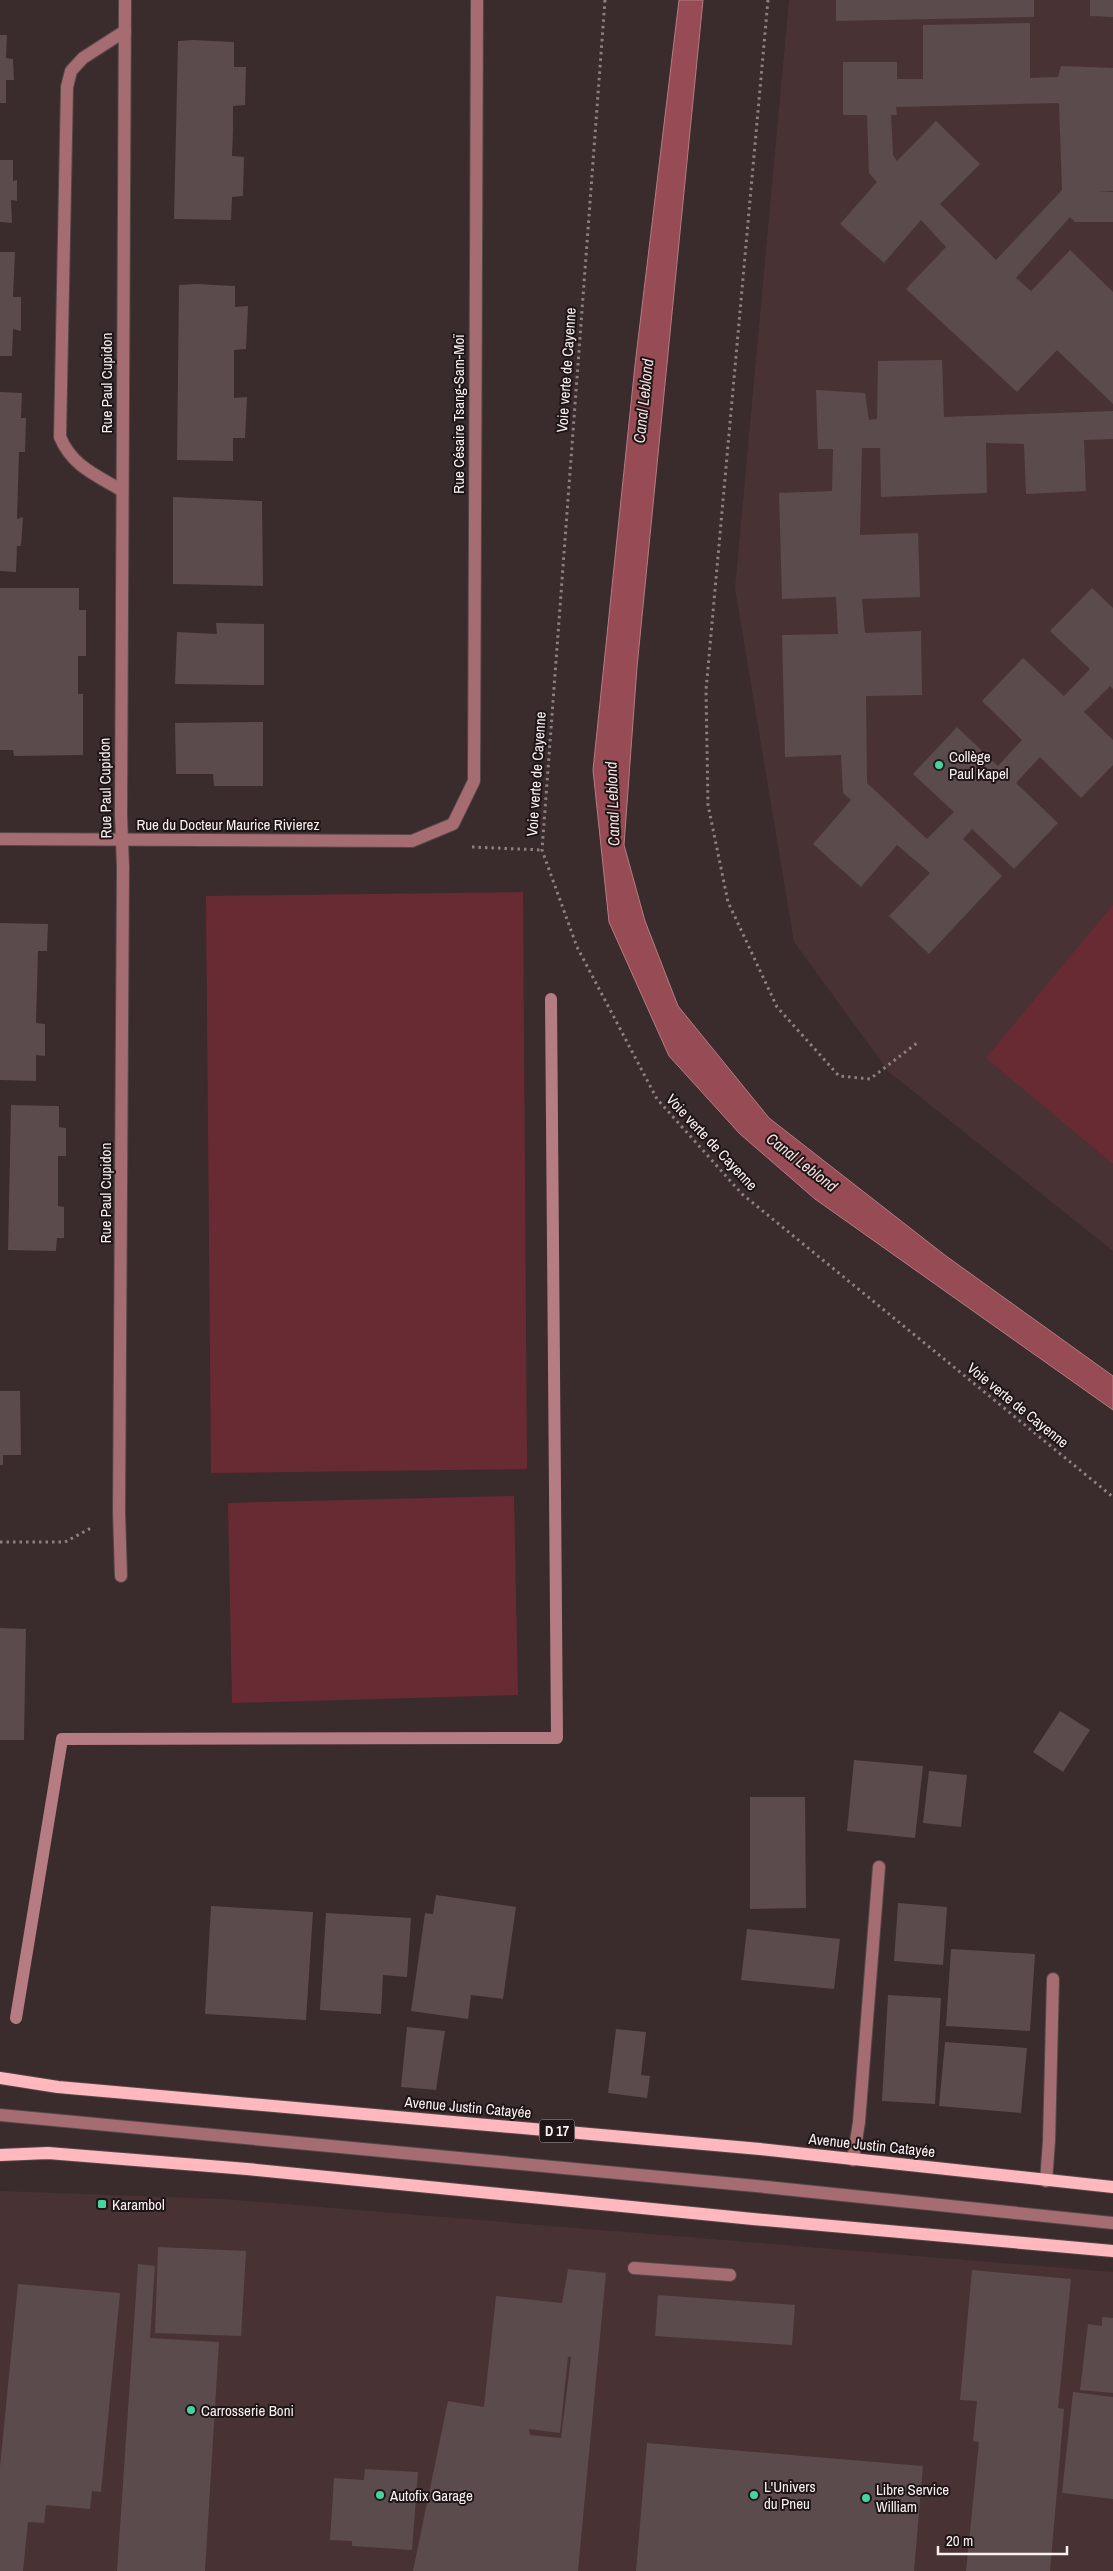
<svg xmlns="http://www.w3.org/2000/svg" width="1113" height="2571" font-family="'Archivo Narrow',sans-serif">
<style>
.built{fill:#493234}
.green{fill:#692b33}
.water{fill:#974b54;stroke:#b57c83}
.lines{fill:none;stroke-linecap:round;stroke-linejoin:round}
.stream{stroke:#b57c83;stroke-width:12}
.building{fill:#5c4b4c;fill-rule:evenodd}
.minor-casing{stroke:#554748;stroke-width:14}
.major-casing{stroke:#554748;stroke-width:14}
.path{stroke:#8e8081;stroke-width:3;stroke-dasharray:2.5 4;stroke-linecap:butt}
.minor{stroke:#a56c71;stroke-width:12}
.major{stroke:#ffb8bd;stroke-width:12}
.poi-dot{fill:#45d49f;stroke:#1d1516;stroke-width:2}
.labels{text-anchor:middle;dominant-baseline:central;stroke-width:4;stroke-linejoin:round;paint-order:stroke}
.shield{fill:#1d1516;stroke:#b8aeaf;stroke-width:1}
.shield-label{font-size:14px;font-weight:bold;fill:#fbf0f1}
.street-label{font-size:15px;fill:#fbf0f1;stroke:#1d1516}
.poi-label{font-size:15px;fill:#fbf0f1;stroke:#1d1516;text-anchor:start}
.water-label{font-size:16px;font-style:italic;fill:#f4ddde;stroke:#1d1516}
</style>
<rect width="100%" height="100%" fill="#3a2b2c"/>
<g class="built">
<path d="M789,0H1113V1251L889,1072L794,942L735,588Z"/>
<path d="M0,2191L223,2199L1113,2272V2571H0Z"/>
</g>
<g class="green">
<path d="M523,892L527,1469L211,1473L206,896Z"/>
<path d="M1113,905V1164L986,1058Z"/>
<path d="M514,1496L518,1695L232,1703L228,1503Z"/>
</g>
<path class="water" d="M679,0H703L637,667L624,845L645,921L678,1006L769,1118L946,1256L1113,1376V1410L815,1199L740,1134L669,1056L609,922L593,770L635,365Z"/>
<g class="lines">
<path class="stream" d="M16,2018L62,1739L557,1738L551,999"/>
</g>
<g class="building">
<path d="M836,0H1034V17L836,21Z"/>
<path d="M1090,0H1113V17L1090,16Z"/>
<path d="M1030,23V78L1058,77L1061,66L1113,68V191H1097L1113,192V222H1075L1070,217L1016,278L1031,291L1070,250L1113,292V404L1057,350L1017,392L906,289L946,247L921,220L884,263L840,224L877,182L869,173L867,115H843V62H897V79H923V25ZM1059,103L1062,190L996,260L940,204L980,164L936,121L897,161L893,155L891,115H897L896,107Z"/>
<path d="M0,35H7L6,58L13,59L14,80H6V103H0Z"/>
<path d="M193,40L234,42V67H246L245,105L233,106V131L232,156L244,157L243,196L232,197L231,220L174,219L178,41Z"/>
<path d="M0,160H13V181L17,180V201L11,200L12,223L0,222Z"/>
<path d="M0,252H15L13,297H21V331L13,329L12,356H0Z"/>
<path d="M197,284L235,286V307L248,306L246,349L234,350V398L247,397L245,438H233V461L177,460L179,285Z"/>
<path d="M942,360L944,417L1113,411V439L1084,440L1086,491L1026,494L1024,444L986,443L987,493L881,497L880,448H862L860,535L918,533L920,597L862,599L865,633L921,631L922,695L866,696L867,783L927,839L954,812L913,774L957,727L998,766L1022,740L982,701L1023,658L1064,696L1090,669L1050,631L1092,588L1113,608V689L1110,686L1084,712L1113,740V765L1081,798L1040,757L1016,783L1058,823L1014,869L972,829L963,839L1002,876L929,954L889,916L930,873L897,845L861,887L813,844L851,800L843,793L841,755L785,757L782,635L838,634L836,597L782,599L779,493L832,491L833,449H818L816,390L865,393L869,420L877,419L878,361Z"/>
<path d="M0,392L22,393L21,418H26L25,452H19L17,519L23,517L21,546H17L16,572L0,571Z"/>
<path d="M173,497L262,501L263,586L173,584Z"/>
<path d="M0,588H79V610H86V656H78V694H83V755L14,756L13,750H0Z"/>
<path d="M216,623L264,624V685L175,684L177,632L217,634Z"/>
<path d="M263,722V786H214L213,774H176L175,723Z"/>
<path d="M0,923L48,924L47,951H38L36,1023L45,1024V1056L36,1055V1081L0,1080Z"/>
<path d="M11,1105L59,1106V1127L66,1128V1156H58V1206L64,1207V1238H57L56,1251L8,1250Z"/>
<path d="M0,1391H20L21,1455H3V1465H0Z"/>
<path d="M0,1628L26,1629L24,1740H0Z"/>
<path d="M1060,1711L1090,1730L1063,1772L1033,1752Z"/>
<path d="M854,1760L923,1766L915,1838L847,1831Z"/>
<path d="M929,1771L967,1775L961,1827L923,1823Z"/>
<path d="M750,1797H805L806,1908L750,1909Z"/>
<path d="M436,1895L516,1907L503,1999L471,1995L468,2019L411,2011L425,1913L433,1914Z"/>
<path d="M898,1903L947,1907L943,1965L894,1961Z"/>
<path d="M211,1906L313,1912L306,2020L205,2014Z"/>
<path d="M326,1913L411,1918L407,1977L383,1975L381,2014L320,2010Z"/>
<path d="M747,1929L840,1939L834,1989L741,1980Z"/>
<path d="M951,1949L1035,1954L1030,2031L946,2026Z"/>
<path d="M888,1995L941,1998L935,2104L882,2101Z"/>
<path d="M407,2027L445,2031L436,2090L401,2087Z"/>
<path d="M616,2029L646,2032L641,2075L650,2076L647,2098L608,2093Z"/>
<path d="M945,2042L1027,2048L1021,2113L939,2106Z"/>
<path d="M158,2247L246,2251L241,2336L155,2333Z"/>
<path d="M138,2264L155,2266L150,2338L219,2342L205,2571H117Z"/>
<path d="M568,2269L606,2273L578,2571H413L448,2401L484,2407L496,2296L562,2303ZM568,2357H571L561,2438L530,2435L529,2429L560,2433Z"/>
<path d="M972,2270L1071,2279L1058,2408L1064,2409L1050,2571H966L979,2442L973,2441L977,2401L960,2400Z"/>
<path d="M18,2284L120,2293L101,2492L92,2491L90,2509L46,2505L44,2523L28,2522L23,2571H0V2467Z"/>
<path d="M658,2295L795,2305L792,2345L655,2336Z"/>
<path d="M1102,2317L1113,2318V2393L1080,2390L1088,2324L1102,2326Z"/>
<path d="M1073,2392L1113,2397V2499L1062,2493Z"/>
<path d="M647,2443L923,2466L914,2571H636Z"/>
<path d="M365,2469L418,2472L412,2550L352,2546V2541L330,2540L334,2478L364,2480Z"/>
</g>
<g class="lines">
<g class="minor-casing">
<g id="minor">
<path d="M121,490C96,475 72,466 60,437L67,87L71,71L83,58L125,31"/>
<path d="M0,839L412,841L453,824L474,781L477,0"/>
<path d="M121,1576L119,1512L123,867L121,815L125,0"/>
<path d="M0,2115L756,2186L1113,2223"/>
<path d="M853,2160L859,2122L879,1867"/>
<path d="M1046,2181L1049,2141L1053,1979"/>
<path d="M634,2268L730,2275"/>
</g>
</g>
<g class="major-casing">
<g id="major">
<path d="M0,2078L58,2087L760,2149L1113,2187"/>
<path d="M0,2155L48,2153L247,2169L753,2219L1113,2251"/>
</g>
</g>
<g class="path">
<path d="M605,0L542,850L577,947L657,1099L742,1194L1113,1497"/>
<path d="M768,0L706,690L708,805L728,902L777,1007L839,1076L870,1079L917,1043"/>
<path d="M472,847L542,850"/>
<path d="M0,1542H65L91,1528"/>
</g>
<use href="#minor" class="minor"/>
<use href="#major" class="major"/>
</g>
<g class="poi-dot">
<circle cx="939" cy="765" r="5"/>
<rect x="97" y="2199" width="10" height="10" rx="2.5"/>
<circle cx="191" cy="2410" r="5"/>
<circle cx="380" cy="2495" r="5"/>
<circle cx="754" cy="2495" r="5"/>
<circle cx="866" cy="2498" r="5"/>
</g>
<g class="labels">
<rect class="shield" x="539.5" y="2119.5" width="35" height="23" rx="4"/>
<g class="shield-label">
<text x="557" y="2131">D 17</text>
</g>
<g class="street-label">
<text transform="translate(566 370) rotate(-86)">Voie verte de Cayenne</text>
<text transform="translate(106 383) rotate(-90)">Rue Paul Cupidon</text>
<text transform="translate(458 414) rotate(-90)">Rue Césaire Tsang-Sam-Moï</text>
<text transform="translate(536 774) rotate(-86)">Voie verte de Cayenne</text>
<text transform="translate(105 788) rotate(-91)">Rue Paul Cupidon</text>
<text x="228" y="824">Rue du Docteur Maurice Rivierez</text>
<text transform="translate(712 1142) rotate(47)">Voie verte de Cayenne</text>
<text transform="translate(105 1193) rotate(-90)">Rue Paul Cupidon</text>
<text transform="translate(1018 1405) rotate(39)">Voie verte de Cayenne</text>
<text transform="translate(468 2107) rotate(5)">Avenue Justin Catayée</text>
<text transform="translate(872 2145) rotate(6)">Avenue Justin Catayée</text>
</g>
<g class="poi-label">
<text x="949" y="756">Collège<tspan x="949" dy="17">Paul Kapel</tspan></text>
<text x="112" y="2204">Karambol</text>
<text x="201" y="2410">Carrosserie Boni</text>
<text x="764" y="2486">L'Univers<tspan x="764" dy="17">du Pneu</tspan></text>
<text x="876" y="2489">Libre Service<tspan x="876" dy="17">William</tspan></text>
<text x="390" y="2495">Autofix Garage</text>
</g>
<g class="water-label">
<text transform="translate(643 401) rotate(-84)">Canal Leblond</text>
<text transform="translate(612 804) rotate(-92)">Canal Leblond</text>
<text transform="translate(802 1162) rotate(38)">Canal Leblond</text>
</g>
</g>
<path d="M938 2546v8h129v-8" fill="none" stroke="#fbf0f1" stroke-width="2.5"/>
<text x="946" y="2546" font-size="15" fill="#fbf0f1" stroke="#1d1516" stroke-width="4" paint-order="stroke">20 m</text>
</svg>
